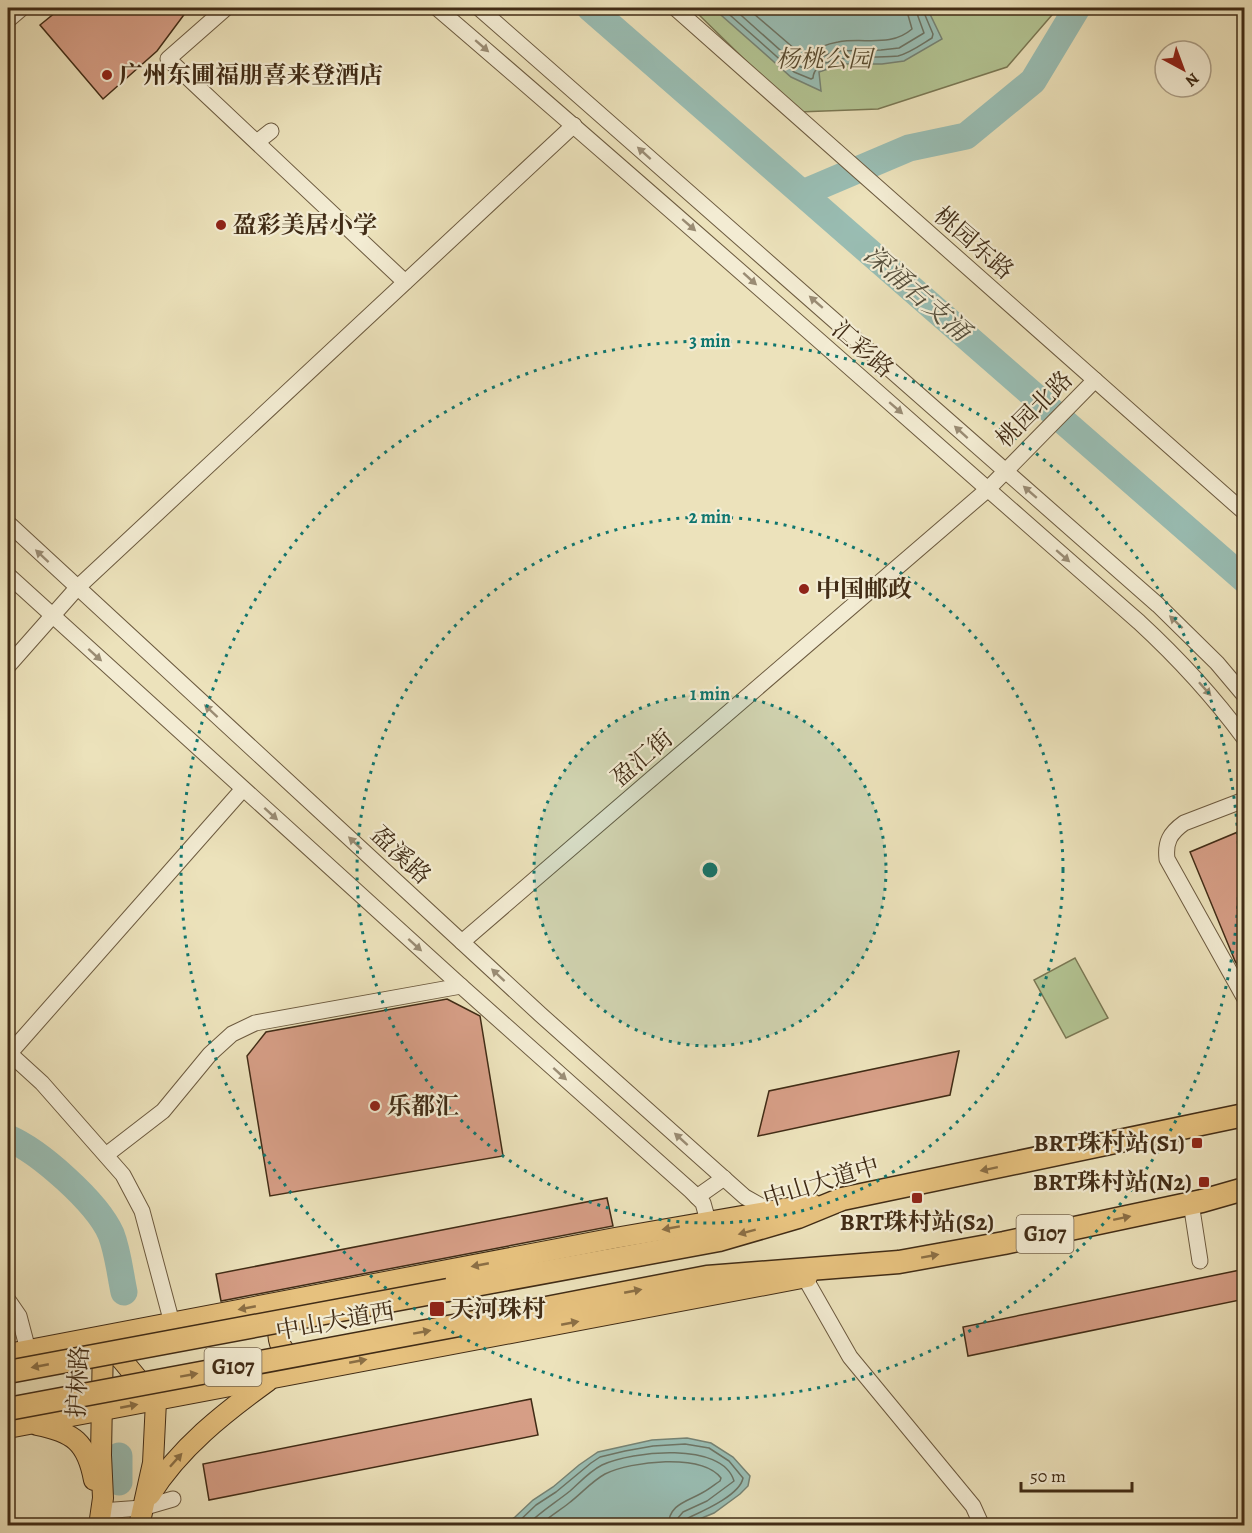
<svg xmlns="http://www.w3.org/2000/svg" width="1252" height="1533" font-family="Alegreya,'Noto Serif SC',serif">
<style>
.green{fill:#b3c493;stroke:#7a7854;stroke-width:1.5}
.water{fill:#99bdb3;stroke:#768374;stroke-width:1.5}
.lines{fill:none;stroke-linecap:round;stroke-linejoin:round}
.shore{stroke:#6d7464;stroke-width:1.5}
.river{stroke:#99bdb3;stroke-width:27}
.building{fill:#d69e86;stroke:#412c16;stroke-width:1.5}
.minor-casing{stroke:#6c5a3f;stroke-width:17}
.major-casing{stroke:#412c16;stroke-width:22}
.highway-casing{stroke:#412c16;stroke-width:25}
.minor{stroke:#f3ecd3;stroke-width:15}
.major{stroke:#e6c17e;stroke-width:20}
.highway{stroke:#e6c17e;stroke-width:22}
.highway-bridge-casing{stroke:#412c16;stroke-width:25;stroke-linecap:butt}
.highway-bridge{stroke:#e6c17e;stroke-width:22}
.oneway{fill:#9a8c74}
.oneway2{fill:#8b6f45}
.ring{fill:none;stroke:#0f766e;stroke-width:3;stroke-dasharray:3 6}
.poi-dot{fill:#8f2418;stroke:#f3ecd3;stroke-width:2}
.labels{text-anchor:middle;dominant-baseline:central;stroke-width:4.5;stroke-linejoin:round;paint-order:stroke}
.shield{fill:#f3ecd3;stroke:#76664f;stroke-width:1.5}
.shield-label{font-size:22px;font-weight:bold;fill:#412c16}
.park-label{font-size:24px;font-style:italic;fill:#584a2f;stroke:#f3ecd3}
.poi-label{font-size:24px;font-weight:bold;fill:#412c16;stroke:#f3ecd3;text-anchor:start}
.street-label{font-size:24px;fill:#412c16;stroke:#f3ecd3}
.water-label{font-size:26px;font-style:italic;fill:#57503d;stroke:#f3ecd3}
.centre{fill:#0f766e;stroke:#f3ecd3;stroke-width:3}
.ring-label{font-size:18px;text-anchor:middle;font-weight:bold;fill:#0f766e;stroke:#f3ecd3;stroke-width:4.5;stroke-linejoin:round;paint-order:stroke}
</style>
<rect width="100%" height="100%" fill="#ece2bb"/>
<filter id="stains"><feTurbulence type="fractalNoise" baseFrequency=".00333" numOctaves="4"/><feColorMatrix values="0 0 0 0 .2 0 0 0 0 .09 0 0 0 0 .02 0 0 0 .5 -.17"/></filter>
<radialGradient id="worn" r=".72"><stop offset=".6" stop-color="#630" stop-opacity="0"/><stop offset="1" stop-color="#630" stop-opacity=".3"/></radialGradient>
<g class="green">
<path d="M692,8H1058L1007,67L878,109L798,112Z"/>
<path d="M1075,958L1108,1018L1066,1038L1034,980Z"/>
</g>
<g class="water">
<path d="M713,8H927L942,39L904,61L882,64H842L819,72L821,91L791,77Z"/>
<path d="M687,1438L711,1443L733,1457L750,1476L748,1486L740,1494L714,1513L685,1525H503L515,1517L533,1500L553,1487L579,1465L598,1452L652,1440Z"/>
</g>
<g class="lines">
<g class="shore">
<path d="M722,8L794,72L811,79L813,78C814,51 879,59 898,56C910,53 922,44 932,38L933,34L922,8"/>
<path d="M733,8L798,66L804,68L813,60L837,51L881,50L899,48L924,33L915,8"/>
<path d="M747,8L803,56C813,50 826,44 838,42C864,37 890,48 912,29L906,8"/>
<path d="M514,1526L536,1505L556,1492L591,1463L600,1457L625,1451L653,1446L685,1444L709,1448L729,1461L743,1478C740,1495 703,1511 688,1518L685,1526"/>
<path d="M526,1526C540,1512 555,1503 570,1491C580,1482 590,1471 602,1465C632,1451 722,1441 734,1481L707,1501L683,1512L678,1518L677,1526"/>
<path d="M539,1526C548,1517 559,1511 569,1503C581,1494 592,1481 605,1474C631,1461 702,1453 721,1478L720,1481C714,1485 707,1491 700,1494C685,1502 669,1505 668,1526"/>
</g>
<g class="river">
<path d="M590,8L1244,579"/>
<path d="M803,193L909,148L966,136L1033,81L1077,8"/>
<path d="M8,1138C39,1151 97,1202 111,1234C118,1252 120,1273 124,1292"/>
<path d="M119,1456V1482"/>
</g>
</g>
<g class="building">
<path d="M61,8H189L157,51L103,99L40,25Z"/>
<path d="M1245,829V978L1235,961L1190,852Z"/>
<path d="M447,999L480,1016L503,1156L270,1196L247,1056L266,1032Z"/>
<path d="M959,1051L950,1095L758,1136L769,1091Z"/>
<path d="M607,1198L613,1226L221,1301L216,1274Z"/>
<path d="M1245,1269V1299L968,1356L963,1327Z"/>
<path d="M531,1399L538,1435L209,1500L203,1464Z"/>
</g>
<g class="lines">
<g class="minor-casing">
<g id="minor">
<path d="M226,8L168,59L405,282"/>
<path d="M437,8C673,210 905,417 1139,622C1178,658 1213,696 1244,738"/>
<path d="M479,8L1158,605L1217,663L1244,695"/>
<path d="M675,8L1244,512"/>
<path d="M8,20L22,8"/>
<path d="M257,142L271,131"/>
<path d="M8,523L541,1015L745,1197L770,1211"/>
<path d="M8,575L461,986L691,1191L703,1203L708,1221"/>
<path d="M8,666L77,588L574,125"/>
<path d="M1244,800L1184,823C1170,833 1165,842 1167,859L1244,997"/>
<path d="M462,942L987,490L1095,380"/>
<path d="M8,1052L42,1083L123,1175L142,1211L172,1323"/>
<path d="M9,1054L243,789"/>
<path d="M106,1155L163,1111L210,1054L232,1034L255,1023L461,986"/>
<path d="M697,1197L724,1178"/>
<path d="M1191,1203L1200,1261"/>
<path d="M805,1278L850,1357L973,1506L982,1526"/>
<path d="M8,1300L19,1316L28,1350"/>
<path d="M101,1511L142,1508L173,1499"/>
</g>
</g>
<g class="major-casing">
<g id="major">
<path d="M290,1310C271,1329 276,1351 300,1364"/>
<path d="M108,1343L156,1401L153,1463L139,1526"/>
<path d="M8,1354L615,1238L812,1204"/>
<path d="M37,1425C73,1432 87,1442 94,1480"/>
<path d="M8,1428L807,1277"/>
<path d="M150,1495C179,1448 224,1413 268,1381"/>
<path d="M99,1526L103,1498L101,1455L103,1341"/>
</g>
</g>
<g class="highway-casing">
<g id="highway">
<path d="M448,1290L719,1240L798,1217L842,1199L1244,1115"/>
<path d="M459,1325L707,1277L899,1262L1004,1243L1202,1201L1244,1189"/>
</g>
</g>
<use href="#minor" class="minor"/>
<use href="#major" class="major"/>
<use href="#highway" class="highway"/>
<g class="highway-bridge-casing">
<g id="highway-bridge">
<path d="M8,1372L448,1290"/>
<path d="M8,1409L459,1325"/>
</g>
</g>
<use href="#highway-bridge" class="highway-bridge"/>
</g>
<defs><path id="oneway-solid" d="M-6-.8H1V-3.2L6.5 0L1 3.2V.8H-6Z" transform="scale(1.5)"/></defs>
<g class="oneway">
<use href="#oneway-solid" transform="translate(482 46) rotate(41)"/>
<use href="#oneway-solid" transform="translate(644 153) rotate(-138)"/>
<use href="#oneway-solid" transform="translate(689 225) rotate(41)"/>
<use href="#oneway-solid" transform="translate(750 279) rotate(42)"/>
<use href="#oneway-solid" transform="translate(816 302) rotate(-139)"/>
<use href="#oneway-solid" transform="translate(896 408) rotate(41)"/>
<use href="#oneway-solid" transform="translate(961 432) rotate(-138)"/>
<use href="#oneway-solid" transform="translate(1030 492) rotate(-139)"/>
<use href="#oneway-solid" transform="translate(42 556) rotate(-137)"/>
<use href="#oneway-solid" transform="translate(1063 556) rotate(41)"/>
<use href="#oneway-solid" transform="translate(1176 622) rotate(-137)"/>
<use href="#oneway-solid" transform="translate(95 655) rotate(42)"/>
<use href="#oneway-solid" transform="translate(1205 689) rotate(48)"/>
<use href="#oneway-solid" transform="translate(211 711) rotate(-137)"/>
<use href="#oneway-solid" transform="translate(271 814) rotate(42)"/>
<use href="#oneway-solid" transform="translate(355 843) rotate(-137)"/>
<use href="#oneway-solid" transform="translate(415 945) rotate(42)"/>
<use href="#oneway-solid" transform="translate(498 975) rotate(-137)"/>
<use href="#oneway-solid" transform="translate(560 1074) rotate(42)"/>
<use href="#oneway-solid" transform="translate(681 1139) rotate(-138)"/>
</g>
<g class="oneway2">
<use href="#oneway-solid" transform="translate(989 1169) rotate(168)"/>
<use href="#oneway-solid" transform="translate(1122 1218) rotate(-12)"/>
<use href="#oneway-solid" transform="translate(671 1228) rotate(170)"/>
<use href="#oneway-solid" transform="translate(747 1232) rotate(165)"/>
<use href="#oneway-solid" transform="translate(930 1256) rotate(-10)"/>
<use href="#oneway-solid" transform="translate(480 1265) rotate(169)"/>
<use href="#oneway-solid" transform="translate(633 1291) rotate(-11)"/>
<use href="#oneway-solid" transform="translate(247 1308) rotate(169)"/>
<use href="#oneway-solid" transform="translate(570 1323) rotate(-11)"/>
<use href="#oneway-solid" transform="translate(422 1332) rotate(-10)"/>
<use href="#oneway-solid" transform="translate(358 1361) rotate(-11)"/>
<use href="#oneway-solid" transform="translate(40 1366) rotate(169)"/>
<use href="#oneway-solid" transform="translate(189 1375) rotate(-10)"/>
<use href="#oneway-solid" transform="translate(129 1406) rotate(-11)"/>
<use href="#oneway-solid" transform="translate(176 1460) rotate(-48)"/>
</g>
<circle cx="710" cy="870" r="176" fill="#0f766e" fill-opacity=".12"/>
<g class="ring">
<circle cx="710" cy="870" r="176"/>
<circle cx="710" cy="870" r="353"/>
<circle cx="710" cy="870" r="529"/>
</g>
<g class="poi-dot">
<circle cx="107" cy="75" r="6"/>
<circle cx="221" cy="225" r="6"/>
<circle cx="804" cy="589" r="6"/>
<circle cx="375" cy="1106" r="6"/>
<rect x="1191" y="1137" width="12" height="12" rx="3"/>
<rect x="1198" y="1176" width="12" height="12" rx="3"/>
<rect x="911" y="1192" width="12" height="12" rx="3"/>
<rect x="429" y="1301" width="16" height="16" rx="3"/>
</g>
<g class="labels">
<g class="shield">
<rect x="1016.5" y="1215" width="57" height="38" rx="4.5"/>
<rect x="204.5" y="1348" width="57" height="38" rx="4.5"/>
</g>
<g class="shield-label">
<text x="1045" y="1234">G107</text>
<text x="233" y="1367">G107</text>
</g>
<g class="park-label">
<text x="824" y="59">杨桃公园</text>
</g>
<g class="poi-label">
<text x="119" y="75">广州东圃福朋喜来登酒店</text>
<text x="233" y="225">盈彩美居小学</text>
<text x="816" y="589">中国邮政</text>
<text x="387" y="1106">乐都汇</text>
<text x="1185" y="1143" text-anchor="end">BRT珠村站(S1)</text>
<text x="1192" y="1182" text-anchor="end">BRT珠村站(N2)</text>
<text x="917" y="1222" text-anchor="middle">BRT珠村站(S2)</text>
<text x="450" y="1309">天河珠村</text>
</g>
<g class="street-label">
<text transform="translate(974 243) rotate(41)">桃园东路</text>
<text transform="translate(863 349) rotate(41)">汇彩路</text>
<text transform="translate(1034 409) rotate(-45)">桃园北路</text>
<text transform="translate(642 758) rotate(-41)">盈汇街</text>
<text transform="translate(401 855) rotate(43)">盈溪路</text>
<text transform="translate(821 1182) rotate(-17)">中山大道中</text>
<text transform="translate(335 1321) rotate(-10)">中山大道西</text>
<text transform="translate(78 1382) rotate(-87)">护林路</text>
</g>
<g class="water-label">
<text transform="translate(917 293) rotate(41)">深涌右支涌</text>
</g>
</g>
<circle cx="710" cy="870" r="9" class="centre"/>
<g class="ring-label">
<text x="710" y="347">3 min</text>
<text x="710" y="523">2 min</text>
<text x="710" y="700">1 min</text>
</g>
<rect width="1252" height="1533" fill="none" stroke="#ece2bb" stroke-width="30"/>
<rect x="9" y="9" width="1234" height="1515" fill="none" stroke="#412c16" stroke-width="3"/>
<rect x="15" y="15" width="1222" height="1503" fill="none" stroke="#412c16" stroke-width="1.5"/>
<g transform="translate(1183 69) rotate(139)"><circle r="28" fill="#f3ecd3" stroke="#ac9f87" stroke-width="1.5"/>
<path d="M0-4.5L10 22L0 15L-10 22Z" fill="#8f2418"/>
<text y="-9" font-size="16" font-weight="bold" text-anchor="middle" fill="#412c16">N</text>
</g>
<path d="M1021 1482v9h111v-9" fill="none" stroke="#412c16" stroke-width="3"/>
<text x="1030" y="1482" font-size="18" fill="#412c16" stroke="#f3ecd3" stroke-width="4.5" paint-order="stroke">50 m</text>
<rect width="100%" height="100%" filter="url(#stains)"/>
<rect width="100%" height="100%" fill="url(#worn)"/>
</svg>
